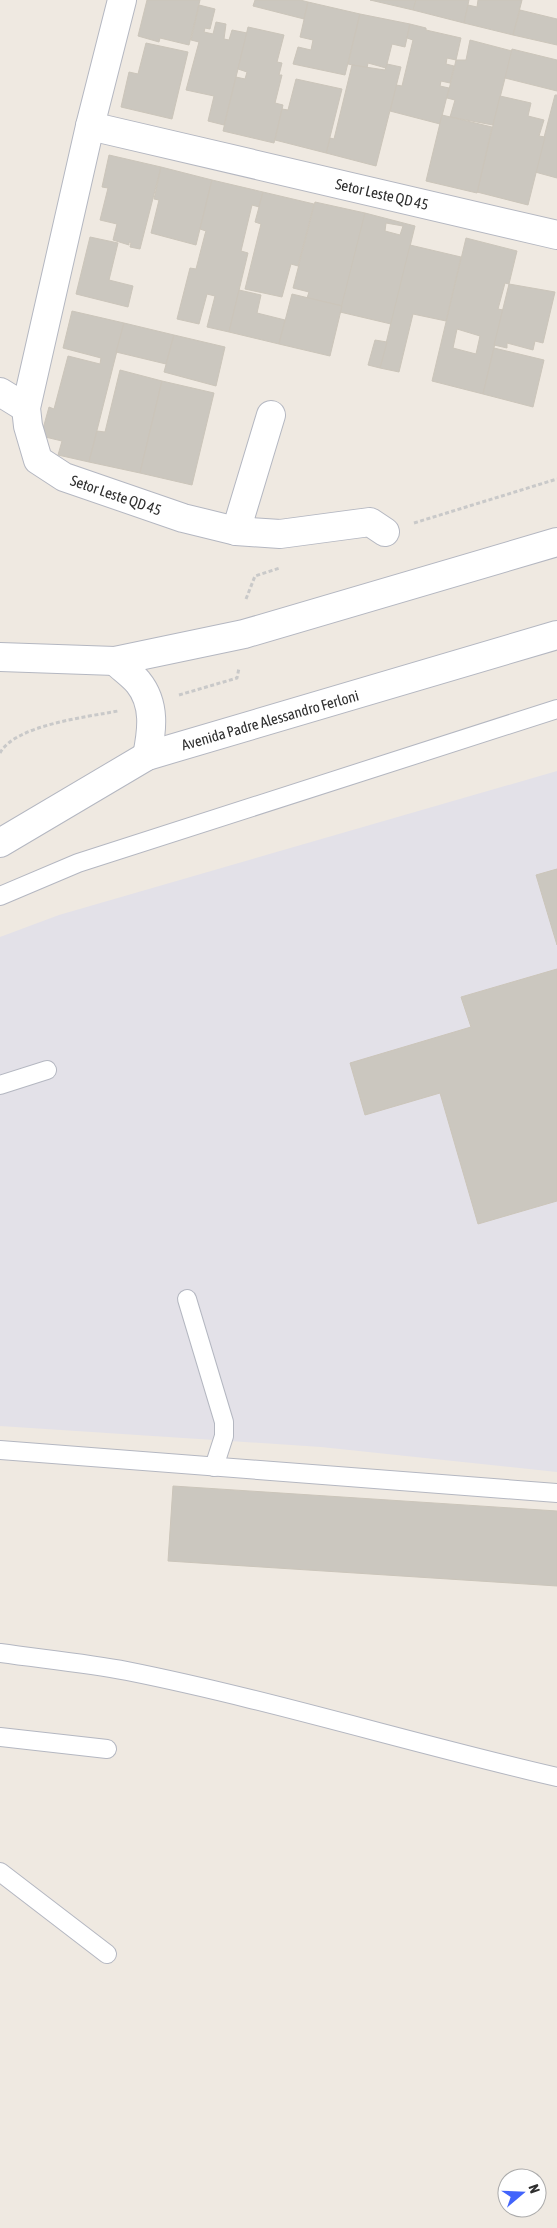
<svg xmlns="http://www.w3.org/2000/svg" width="557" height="2228" font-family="'Asap Condensed',sans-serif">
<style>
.industrial{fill:#e3e1e8}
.building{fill:#cbc7bf;stroke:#cbc5ba;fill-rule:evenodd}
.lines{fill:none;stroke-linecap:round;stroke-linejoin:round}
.service-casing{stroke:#b4b7c1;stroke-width:20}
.minor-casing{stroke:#b4b7c1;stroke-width:30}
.secondary-casing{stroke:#b4b7c1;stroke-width:30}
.path{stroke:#c9c9c9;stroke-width:3;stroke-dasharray:4 2.5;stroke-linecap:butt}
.service{stroke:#fff;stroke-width:18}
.minor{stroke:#fff;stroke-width:28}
.secondary{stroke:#fff;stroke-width:28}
.labels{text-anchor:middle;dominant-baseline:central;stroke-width:4;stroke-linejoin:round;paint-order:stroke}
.street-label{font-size:15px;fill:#2e2e2e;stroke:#fff}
</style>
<rect width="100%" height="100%" fill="#efe9e1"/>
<path class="industrial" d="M557,771V1472L321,1447L0,1426V937L59,915Z"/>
<g class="building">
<path d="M147,0H200L189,45L160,38L159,42L138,36Z"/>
<path d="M255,0H300L308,2L304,19L253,6Z"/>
<path d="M370,0H416L413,10Z"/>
<path d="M416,0H469L464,23L413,10Z"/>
<path d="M478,0H522L513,35L464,23L468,5L477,7Z"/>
<path d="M308,2L360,14L345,75L293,64L298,47L311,50L313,40L300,37Z"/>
<path d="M199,5L215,9L210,29L205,28L204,32L213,34L216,22L226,24L224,39L229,40L232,30L247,33L224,125L208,121L214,96L186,90L199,42L191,40Z"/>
<path d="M520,10L557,19V45L513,35Z"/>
<path d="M360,14L410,24L405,47L392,44L386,68L368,63L367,68L348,64Z"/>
<path d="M410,24L426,28V30L461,38L456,60L447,58L446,64L454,66L450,83L441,81L440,86L449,88L440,124L390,111L396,85L402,86L413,40L407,38Z"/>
<path d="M248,27L284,35L277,62L282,63L279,75H282L275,103L283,105L274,143L223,131L236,77L245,79L247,72L238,69Z"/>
<path d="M470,40L512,51L493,125L450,117L455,100L447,98L456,60H466Z"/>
<path d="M146,43L188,52L172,119L121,107L129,72L138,74Z"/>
<path d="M512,49L557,60V91L505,78Z"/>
<path d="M387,64L401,67L376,166L326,153L330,138L334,139L352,65L385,70Z"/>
<path d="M296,79L342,89L326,153L275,140L282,109L288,110Z"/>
<path d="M555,95H557V178L535,172Z"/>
<path d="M500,96L531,103L528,116L544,120L539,136L545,137L528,205L477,192Z"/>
<path d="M442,115L492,127L477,193L426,181Z"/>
<path d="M109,155L161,167L140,249L130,247L131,243L129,242V245L113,240L117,224L100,220L108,188L102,187Z"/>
<path d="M161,167L212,180L196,245L151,233L159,200L154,199Z"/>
<path d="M212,180L263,192L259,207L252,205L241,251L248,253L229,332L207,327L215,296L207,294L199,324L177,319L190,268L196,269L205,234L206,231L200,229Z"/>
<path d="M263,192L314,204L298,266L291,264L282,297L245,289L261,224L255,222Z"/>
<path d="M315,202L365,213L342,306L307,298L309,292L293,288Z"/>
<path d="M365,213L415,226L391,324L340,312ZM386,223L403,226L400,235L385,231Z"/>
<path d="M90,237L118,243L109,280L133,286L128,307L76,294Z"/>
<path d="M466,238L517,251L509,284L505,283L498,309L503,310L483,394L432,381ZM457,329L480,336L476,354L453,348Z"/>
<path d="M410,245L461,257L446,321L413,314L399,372L380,368Z"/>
<path d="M509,284L555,292L543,343L535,341L533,350L507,343V348L494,345Z"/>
<path d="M239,290L261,295L257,313L285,320L279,344L229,332Z"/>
<path d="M292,294L342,306L330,356L279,344Z"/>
<path d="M72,311L124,323L89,462L58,455L62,441L41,436L49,407L54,409L68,356L100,364L101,358L63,348Z"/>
<path d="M124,323L174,335L166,364L116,352Z"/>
<path d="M174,335L225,347L216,386L164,372Z"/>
<path d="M375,340L387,342L380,368L368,365Z"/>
<path d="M494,348L544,360L533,407L483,394Z"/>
<path d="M120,370L162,381L140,473L89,462L97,431L105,432Z"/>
<path d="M162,381L214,393L192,485L140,473Z"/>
<path d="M557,869V945L536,875Z"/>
<path d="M557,969V1201L478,1224L440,1093L365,1115L350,1063L471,1027L461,997Z"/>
<path d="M173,1486L557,1511V1586L168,1561Z"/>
</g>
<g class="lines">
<g class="service-casing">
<g id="service">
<path d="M0,896L78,863L557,709"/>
<path d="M0,1085L47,1070"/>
<path d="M187,1299L224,1422V1436L214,1467"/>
<path d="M0,1450L557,1493"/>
<path d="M0,1653C42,1659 85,1663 127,1671C272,1700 413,1744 557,1777"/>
<path d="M0,1737L107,1749"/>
<path d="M0,1872L107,1954"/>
</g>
</g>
<g class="minor-casing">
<g id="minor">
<path d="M122,0L90,126L26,408L28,426L38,460L64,477L183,518L236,531L280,534L370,522L385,532"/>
<path d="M90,126L557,235"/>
<path d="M0,392L26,408"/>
<path d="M236,531L271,415"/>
</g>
</g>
<g class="secondary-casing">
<g id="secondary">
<path d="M0,657L115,661L244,634L557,542"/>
<path d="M115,661C122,668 131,674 138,682C156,704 152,731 147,756"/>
<path d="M0,843L147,756L557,635"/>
</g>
</g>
<g class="path">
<path d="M414,523L557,479"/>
<path d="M246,599L255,576L280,568"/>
<path d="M179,695L237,678L239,668"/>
<path d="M0,753C15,725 87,717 118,711"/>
</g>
<use href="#service" class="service"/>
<use href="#minor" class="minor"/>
<use href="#secondary" class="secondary"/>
</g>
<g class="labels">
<g class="street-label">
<text transform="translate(382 194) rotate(13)">Setor Leste QD 45</text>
<text transform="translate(116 495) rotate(19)">Setor Leste QD 45</text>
<text transform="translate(270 720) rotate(-16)">Avenida Padre Alessandro Ferloni</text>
</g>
</g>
<g transform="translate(522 2193) rotate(71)"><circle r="24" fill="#ffffff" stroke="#ababab"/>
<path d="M0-4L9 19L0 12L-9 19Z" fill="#4264fb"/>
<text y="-8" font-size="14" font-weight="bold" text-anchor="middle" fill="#2e2e2e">N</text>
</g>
</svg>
